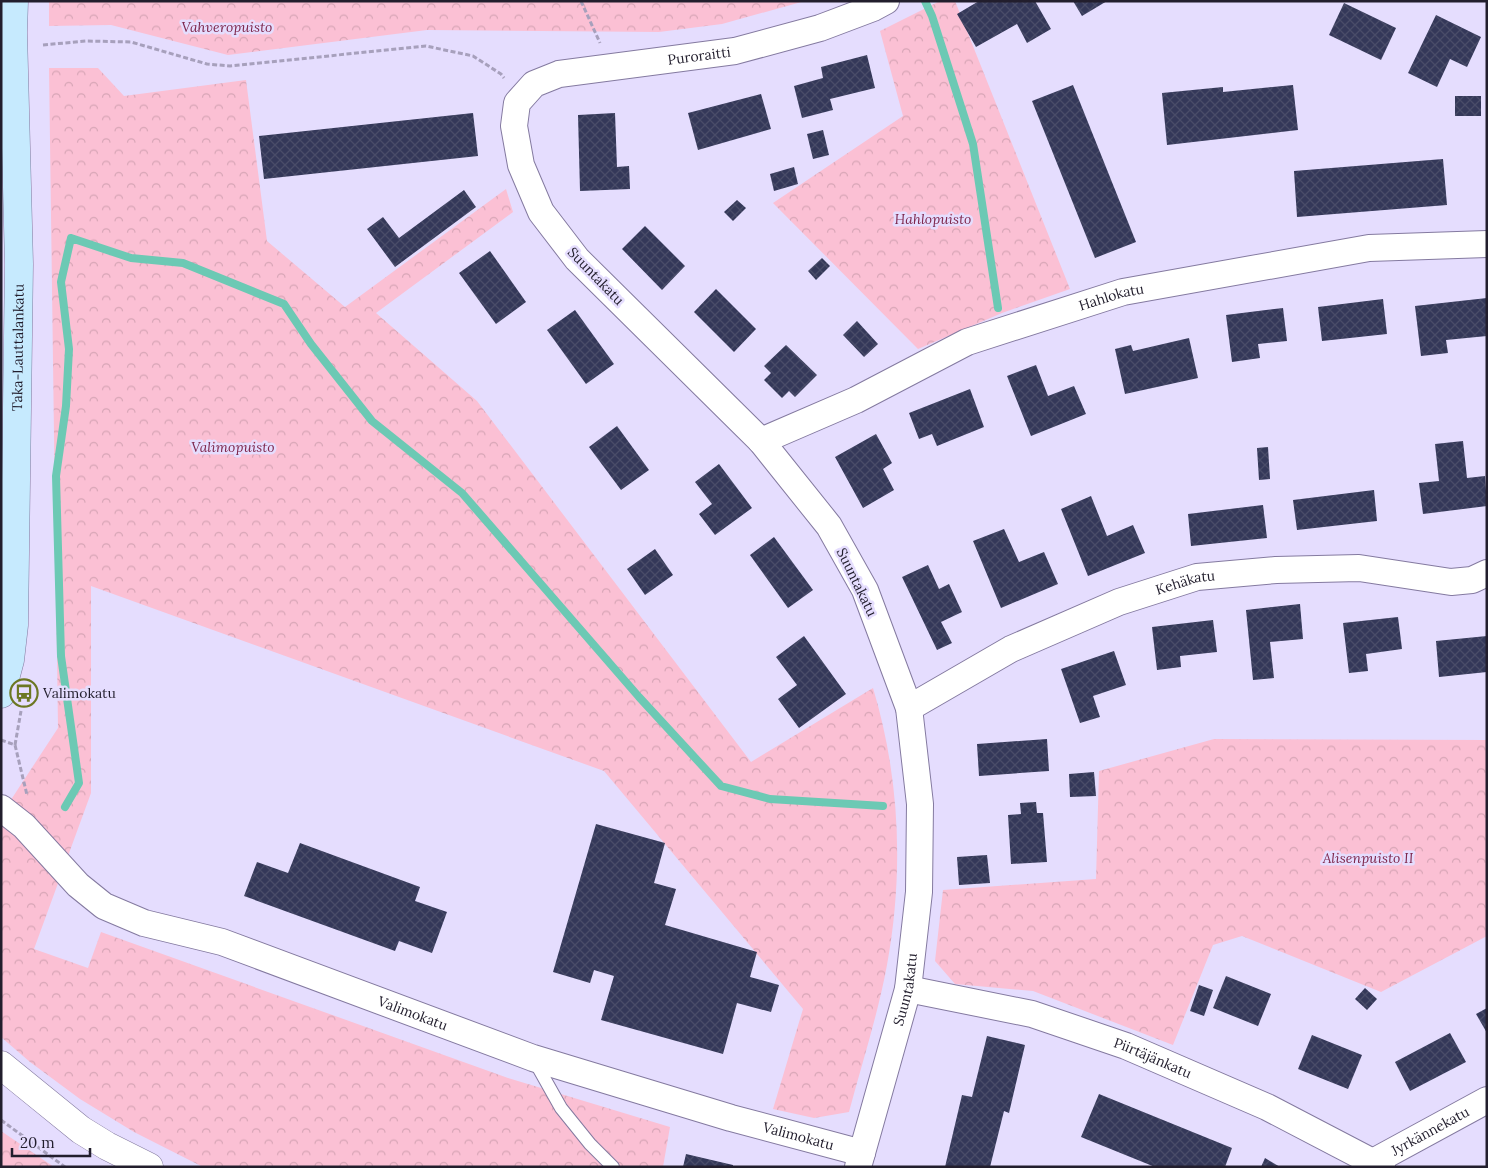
<svg xmlns="http://www.w3.org/2000/svg" width="1488" height="1168" font-family="Lora,serif">
<style>
.forest{fill:url(#forest-crowns)}
.lines{fill:none;stroke-linecap:round;stroke-linejoin:round}
.stream{stroke:#6cc9b4;stroke-width:8}
.building{fill:url(#building-cross-hatch)}
.service-casing{stroke:#847aa0;stroke-width:14}
.minor-casing{stroke:#847aa0;stroke-width:28}
.tertiary-casing{stroke:#847aa0;stroke-width:29}
.secondary-casing{stroke:#847aa0;stroke-width:29}
.path{stroke:#a7a0bc;stroke-width:3;stroke-dasharray:5 2.5;stroke-linecap:butt}
.service{stroke:#fff;stroke-width:12}
.minor{stroke:#fff;stroke-width:26}
.tertiary{stroke:#fff;stroke-width:28}
.secondary{stroke:#c6eafe;stroke-width:28}
.labels{text-anchor:middle;dominant-baseline:central;stroke-width:5;stroke-linejoin:round;paint-order:stroke}
.park-label{font-size:14px;font-style:italic;fill:#7e274d;stroke:#e5ddfe}
.street-label{font-size:14px;fill:#221e2d;stroke:#e5ddfe}
.poi-label{font-size:14px;fill:#221e2d;stroke:#e5ddfe;text-anchor:start}
</style>
<defs>
<pattern id="forest-crowns" width="20" height="18" patternUnits="userSpaceOnUse" patternTransform="scale(1.25)"><rect width="20" height="18" fill="#fbc0d4"/><path d="M2 6a3 3 0 1 1 6 0M12 15a3 3 0 1 1 6 0" fill="none" stroke="#d7a5b6"/></pattern>
<pattern id="building-cross-hatch" width="8" height="8" patternUnits="userSpaceOnUse" patternTransform="scale(1.25)"><rect width="8" height="8" fill="#343859"/><path d="M0 0l8 8M0 8l8-8" fill="none" stroke="#494c68"/></pattern>
</defs>
<rect width="100%" height="100%" fill="#e5ddfe"/>
<g class="forest">
<path d="M49,1H805L722,24L659,32L427,30L228,55L111,25L49,26Z"/>
<path d="M940,1H955L1070,289L1002,313L918,349L773,203L903,116L880,31Z"/>
<path d="M49,68H98L124,96L246,80L267,241L345,307L506,189L513,212L376,313L477,401L751,762L873,688C900,778 904,872 887,965C878,1014 862,1063 849,1112L814,1118L773,1109L803,1009L604,771L91,586V793L34,949L88,968L101,932L508,1078L670,1127L663,1167H203L134,1132L80,1099L30,1062L1,1037V815L58,728Z"/>
<path d="M1214,739L1487,740V936L1381,992L1242,936L1213,945L1173,1045L1033,991L955,984L935,961L943,890L1096,879L1099,771Z"/>
<path d="M1,1131L54,1167H1Z"/>
</g>
<g class="lines">
<g class="stream">
<path d="M925,1L932,16L973,144L998,308"/>
<path d="M65,807L79,783L61,656L56,476L66,406L69,349L61,282L71,238L131,258L183,263L284,304L311,344L372,421L462,493L639,697L721,786L770,799L883,806"/>
</g>
</g>
<g class="building">
<path d="M979,1H1035L1051,29L1027,43L1017,24L976,47L957,14Z"/>
<path d="M1073,1H1107L1082,16Z"/>
<path d="M1344,3L1396,28L1381,60L1329,35Z"/>
<path d="M1436,15L1481,37L1467,67L1450,59L1437,87L1408,73Z"/>
<path d="M867,55L875,88L830,99L833,110L802,118L794,86L823,78L821,67Z"/>
<path d="M1073,85L1136,242L1095,258L1032,101Z"/>
<path d="M1293,85L1298,130L1167,145L1162,93L1223,87V92Z"/>
<path d="M761,94L771,129L698,150L688,113Z"/>
<rect x="1455" y="96" width="26" height="20"/>
<path d="M473,113L478,156L264,179L259,136Z"/>
<path d="M615,113L617,167L629,166L630,189L580,191L578,115Z"/>
<path d="M823,130L829,155L813,159L807,134Z"/>
<path d="M1443,159L1447,205L1297,217L1294,171Z"/>
<path d="M794,167L798,184L774,191L770,174Z"/>
<path d="M464,190L476,207L395,267L367,229L383,217L399,238Z"/>
<path d="M737,200L746,208L733,221L724,212Z"/>
<path d="M645,226L685,266L662,290L622,249Z"/>
<path d="M490,251L526,302L496,324L459,273Z"/>
<path d="M822,258L830,266L816,280L808,271Z"/>
<path d="M716,289L756,329L734,352L694,312Z"/>
<path d="M1487,298V336L1446,340L1448,353L1421,356L1415,306Z"/>
<path d="M1383,299L1387,334L1322,341L1318,307Z"/>
<path d="M1283,308L1287,341L1258,344L1260,358L1232,362L1226,315Z"/>
<path d="M575,310L614,364L586,384L547,330Z"/>
<path d="M857,321L878,344L864,357L843,335Z"/>
<path d="M1189,338L1198,378L1125,394L1115,349L1131,345L1133,351Z"/>
<path d="M786,345L817,375L795,397L789,391L782,398L764,380L771,373L764,366Z"/>
<path d="M1036,365L1048,396L1074,386L1086,414L1031,436L1007,376Z"/>
<path d="M970,389L984,427L937,446L932,434L919,439L909,413Z"/>
<path d="M617,426L649,470L621,490L589,447Z"/>
<path d="M876,434L892,463L883,469L894,490L863,508L835,457Z"/>
<path d="M1463,441L1467,478L1485,476L1487,506L1423,514L1419,483L1439,481L1435,444Z"/>
<path d="M1268,447L1270,479L1259,480L1257,448Z"/>
<path d="M719,464L752,508L715,535L699,514L712,504L695,482Z"/>
<path d="M1374,490L1377,521L1297,530L1293,500Z"/>
<path d="M1091,496L1107,536L1133,525L1145,553L1088,576L1061,509Z"/>
<path d="M1263,505L1267,538L1191,546L1188,514Z"/>
<path d="M1004,529L1019,562L1044,552L1058,584L1001,608L973,541Z"/>
<path d="M774,537L813,590L788,608L750,555Z"/>
<path d="M655,549L673,575L645,595L627,569Z"/>
<path d="M928,565L939,589L949,584L962,612L941,622L952,643L937,650L902,577Z"/>
<path d="M1300,604L1303,639L1270,642L1274,678L1253,680L1246,610Z"/>
<path d="M1398,617L1402,649L1366,654L1368,671L1349,673L1343,623Z"/>
<path d="M1213,620L1217,652L1180,656L1181,667L1157,670L1152,627Z"/>
<path d="M804,636L846,694L799,728L778,699L797,685L776,657Z"/>
<path d="M1487,636V672L1439,677L1436,641Z"/>
<path d="M1114,651L1126,685L1093,696L1100,717L1080,723L1061,669Z"/>
<path d="M1047,739L1049,771L979,776L977,744Z"/>
<path d="M1094,772L1096,796L1070,797L1069,774Z"/>
<path d="M1036,802L1037,813H1043L1047,862L1011,864L1008,815L1021,814L1020,803Z"/>
<path d="M596,824L665,843L654,883L676,889L665,925L757,952L750,977L779,985L771,1012L737,1003L723,1054L601,1020L614,976L594,970L590,983L553,972Z"/>
<path d="M300,843L420,887L415,901L447,912L432,953L399,941L395,951L244,896L257,862L288,873Z"/>
<path d="M987,855L990,883L959,885L957,857Z"/>
<path d="M1226,976L1271,994L1258,1026L1213,1008Z"/>
<path d="M1199,985L1213,990L1204,1016L1190,1011Z"/>
<path d="M1365,988L1377,999L1367,1010L1355,999Z"/>
<path d="M1487,1008V1033L1476,1014Z"/>
<path d="M1450,1033L1466,1062L1410,1091L1395,1062Z"/>
<path d="M1312,1035L1362,1055L1348,1089L1298,1069Z"/>
<path d="M987,1036L1025,1045L1009,1113L1004,1111L990,1167H945L962,1095L972,1097Z"/>
<path d="M1099,1094L1232,1148L1225,1167H1155L1081,1137Z"/>
<path d="M686,1154L733,1165V1167H683Z"/>
<path d="M1265,1158L1280,1167H1261Z"/>
</g>
<g class="lines">
<g class="service-casing">
<path id="service" d="M534,1060L561,1108L590,1144L613,1167"/>
</g>
<g class="minor-casing">
<g id="minor">
<path id="s1" d="M761,441L856,400L967,342L1123,292L1369,248L1487,244"/>
<path id="s2" d="M909,708L1011,649L1119,602L1197,577L1276,570L1359,568L1451,582L1472,580L1487,573"/>
<path id="s3" d="M1,808L24,826L78,885L104,906L144,923L222,942L533,1058L731,1118L862,1153"/>
<path id="s4" d="M908,989L1032,1014L1126,1046L1267,1107L1382,1167"/>
<path id="s5" d="M1373,1162L1487,1100"/>
<path id="s6" d="M858,1167L908,989L919,892L920,804L909,708L865,590L829,526L761,441L577,259L541,212L521,165L514,126L517,103L534,84L559,74L735,51L820,28L873,8L886,1"/>
</g>
</g>
<g class="tertiary-casing">
<path id="tertiary" d="M1,1065L81,1130L107,1146L149,1167"/>
</g>
<g class="secondary-casing">
<g id="secondary">
<path id="s7" d="M1,694L10,660L14,625L19,264L13,32L14,1"/>
</g>
</g>
<g class="path">
<path d="M581,1L600,43"/>
<path d="M43,45L86,41L131,42L207,64L230,66L426,46L473,56L501,74L504,78"/>
<path d="M1,740L15,745L27,795"/>
<path d="M15,745L21,711"/>
<path d="M1,1120L65,1167"/>
</g>
<use href="#service" class="service"/>
<use href="#minor" class="minor"/>
<use href="#tertiary" class="tertiary"/>
<use href="#secondary" class="secondary"/>
</g>
<defs>
<g id="bus-ring" transform="scale(1.4375)"><circle r="9.5" fill="#e5ddfe" stroke="#6c7723" stroke-width="1.5"/><path d="M-5-6H5V4H4V6H2V4H-2V6H-4V4H-5ZM-3.5-4V0h7V-4ZM-3.5 1.2v1.5H-2V1.2ZM2 1.2v1.5H3.5V1.2Z" fill="#6c7723"/></g>
</defs>
<g fill-rule="evenodd">
<use href="#bus-ring" x="24" y="693"/>
</g>
<g class="labels">
<g class="park-label">
<text x="227" y="27">Vahveropuisto</text>
<text x="933" y="219">Hahlopuisto</text>
<text x="233" y="447">Valimopuisto</text>
<text x="1368" y="858">Alisenpuisto II</text>
</g>
<g class="street-label">
<text stroke="none"><textPath href="#s6" startOffset="1401">Puroraitti</textPath></text>
<text transform="translate(596 276) rotate(46)">Suuntakatu</text>
<text stroke="none"><textPath href="#s1" startOffset="380">Hahlokatu</textPath></text>
<text stroke="none"><textPath href="#s7" startOffset="348">Taka-Lauttalankatu</textPath></text>
<text transform="translate(857 582) rotate(64)">Suuntakatu</text>
<text stroke="none"><textPath href="#s2" startOffset="305">Kehäkatu</textPath></text>
<text stroke="none"><textPath href="#s6" startOffset="184">Suuntakatu</textPath></text>
<text stroke="none"><textPath href="#s3" startOffset="470">Valimokatu</textPath></text>
<text stroke="none"><textPath href="#s4" startOffset="255">Piirtäjänkatu</textPath></text>
<text stroke="none"><textPath href="#s5" startOffset="65">Jyrkännekatu</textPath></text>
<text stroke="none"><textPath href="#s3" startOffset="875">Valimokatu</textPath></text>
</g>
<g class="poi-label">
<text x="43" y="693">Valimokatu</text>
</g>
</g>
<rect width="1488" height="1168" fill="none" stroke="#221e2d" stroke-width="5"/>
<path d="M12 1148v8h78v-8" fill="none" stroke="#221e2d" stroke-width="2.5"/>
<text x="20" y="1148" font-size="15" fill="#221e2d" stroke="#e5ddfe" stroke-width="4" paint-order="stroke">20 m</text>
</svg>
